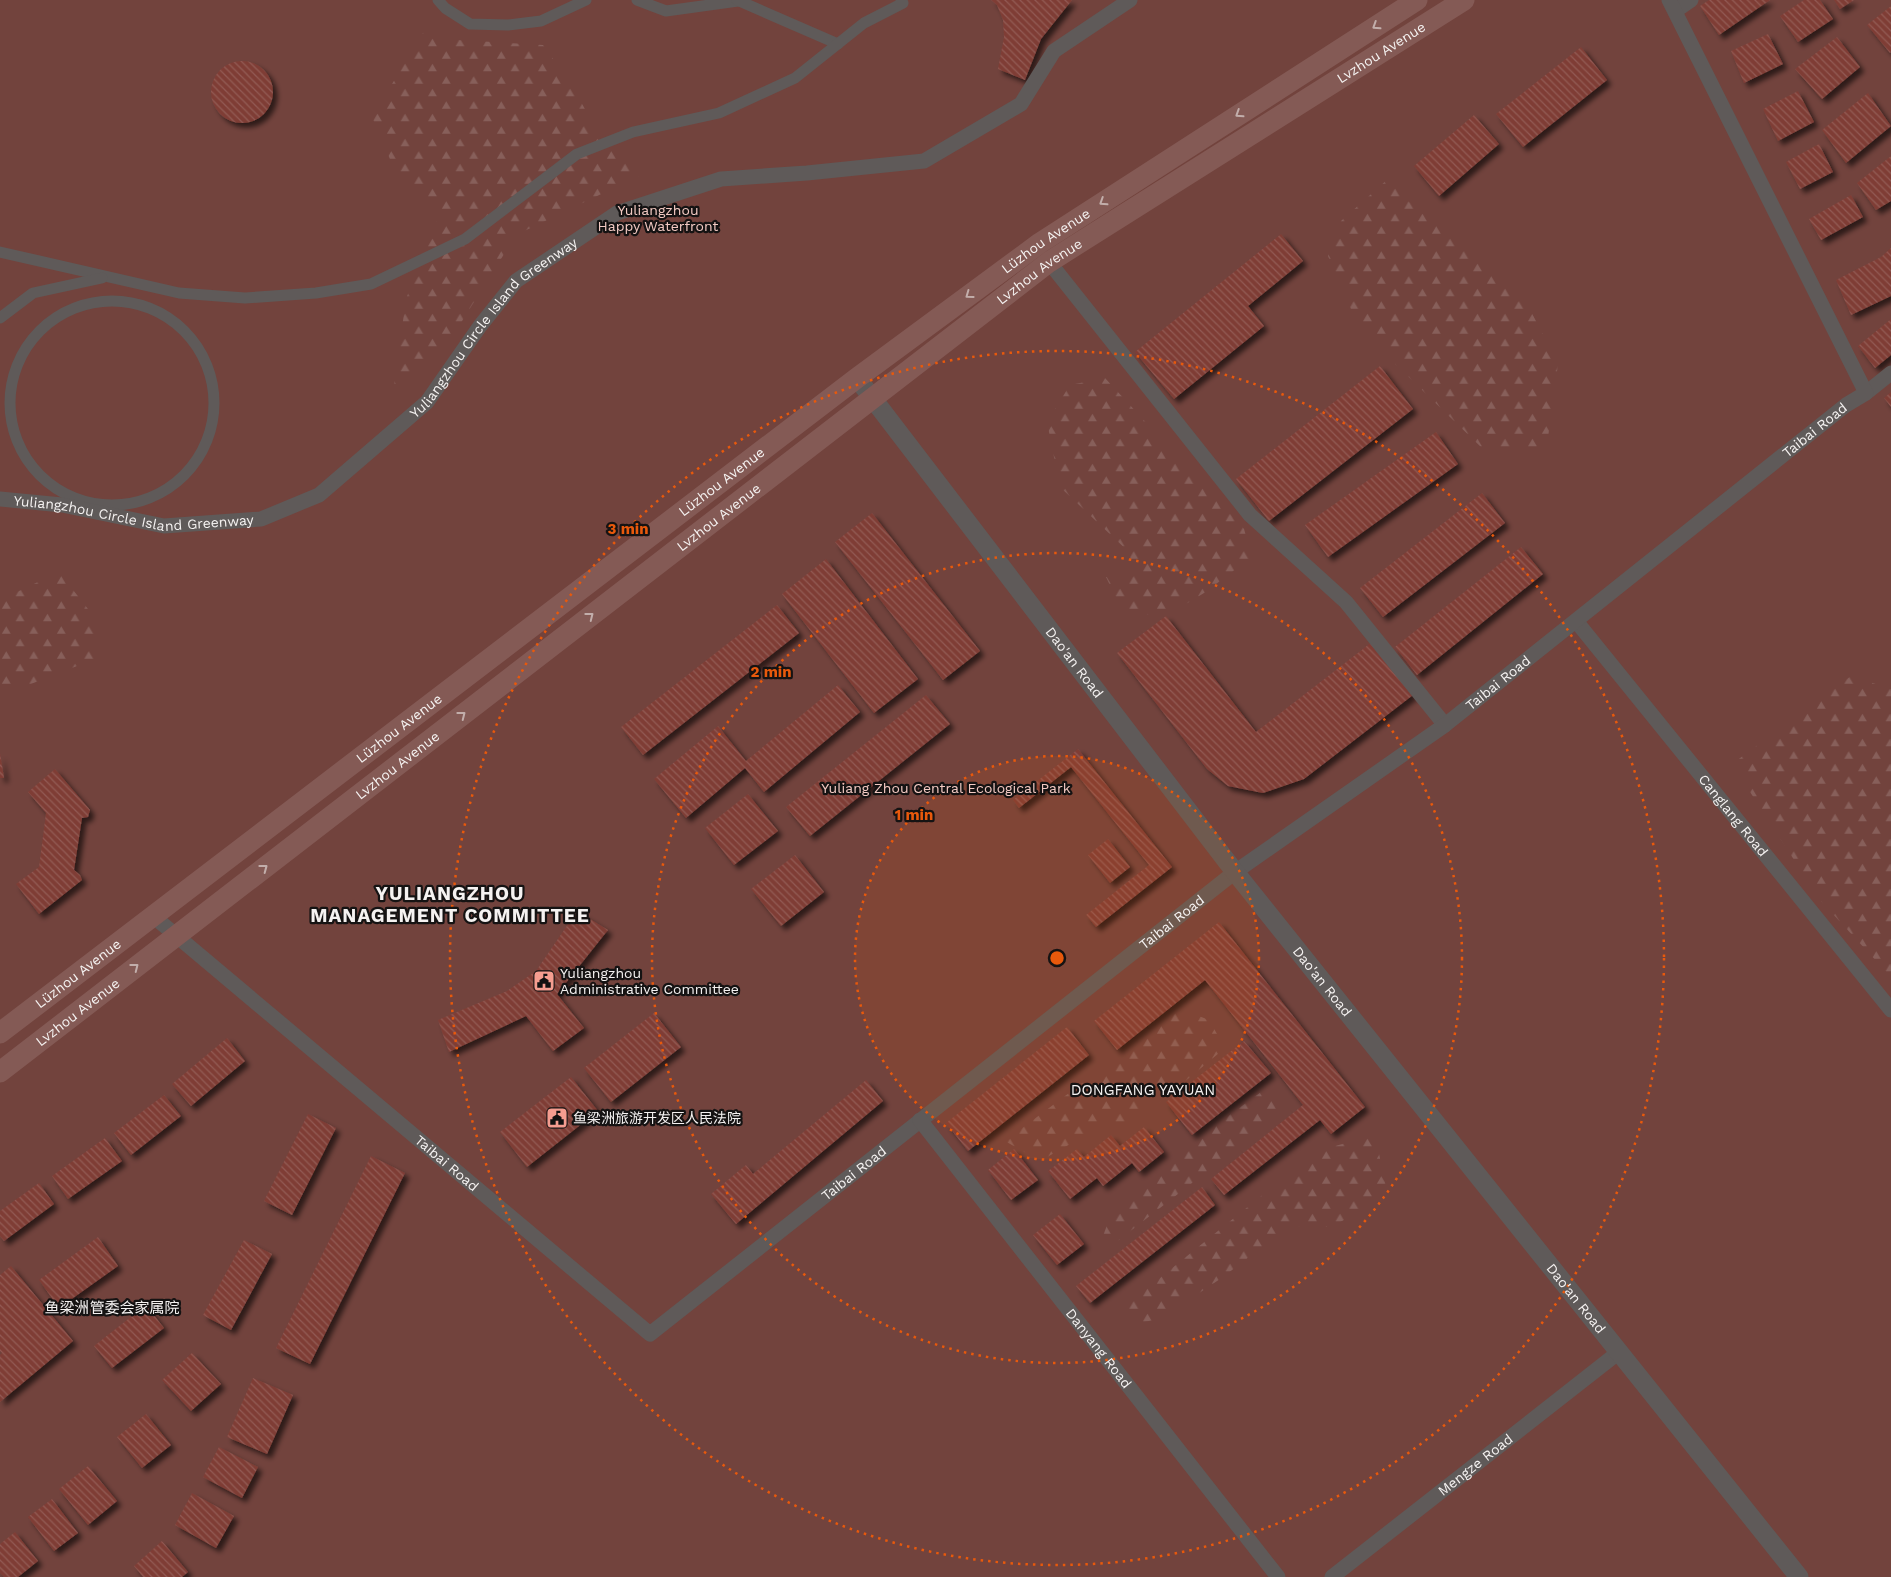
<svg xmlns="http://www.w3.org/2000/svg" width="1891" height="1577" font-family="'Work Sans','Noto Sans SC',sans-serif">
<style>
.green{fill:#72433d}
.forest{fill:url(#forest-firs)}
.building{fill:url(#building-back-hatch);filter:url(#shadow)}
.lines{fill:none;stroke-linecap:round;stroke-linejoin:round}
.pedestrian{stroke:#5f5a59;stroke-width:11}
.minor{stroke:#5f5a59;stroke-width:15}
.tertiary{stroke:#5f5a59;stroke-width:19}
.secondary{stroke:#845a55;stroke-width:21}
.oneway{stroke:#c2aeab}
.ring{fill:none;stroke:#e8590c;stroke-width:2.5;stroke-dasharray:2.5 5}
.labels{text-anchor:middle;dominant-baseline:central;stroke-width:4.5;stroke-linejoin:round;paint-order:stroke}
.street-label{font-size:14px;fill:#f5f2f1;stroke:#151313}
.park-label{font-size:14px;fill:#f3cac3;stroke:#151313}
.poi-label{font-size:14px;fill:#f5f2f1;stroke:#151313;text-anchor:start}
.neighbourhood-label{font-size:15px;fill:#f5f2f1;stroke:#151313}
.district-label{font-size:19px;font-weight:bold;letter-spacing:1px;fill:#f5f2f1;stroke:#151313}
.centre{fill:#e8590c;stroke:#151313;stroke-width:2.5}
.ring-label{font-size:15px;text-anchor:middle;font-weight:bold;fill:#e8590c;stroke:#151313;stroke-width:4.5;stroke-linejoin:round;paint-order:stroke}
</style>
<defs>
<pattern id="forest-firs" width="22" height="20" patternUnits="userSpaceOnUse" patternTransform="scale(1.25)"><rect width="22" height="20" fill="#72433d"/><path d="M5 1l3.5 6h-7zM16 11l3.5 6h-7z" fill="#875f5a"/></pattern>
<pattern id="building-back-hatch" width="6" height="6" patternUnits="userSpaceOnUse" patternTransform="scale(1.25)"><rect width="6" height="6" fill="#7f3e36"/><path d="M-1 5l2 2M0 0l6 6M5-1l2 2" fill="none" stroke="#925a54"/></pattern>
<filter id="shadow"><feDropShadow dx="4.5" dy="4.5" stdDeviation="2.5" flood-color="#0009"/></filter>
</defs>
<rect width="100%" height="100%" fill="#2f2a29"/>
<rect class="green" x="0" y="0" width="1891" height="1577"/>
<g class="forest">
<path d="M426,28L458,40L543,45L571,84L591,120L645,173L516,235L447,345L392,401L406,299L440,213L401,185L372,117Z"/>
<path d="M1388,179L1416,209L1472,249L1520,290L1558,364L1547,445L1507,452L1481,447L1360,330L1328,256L1341,221Z"/>
<path d="M1105,378L1244,529L1252,557L1204,593L1166,616L1123,612L1106,577L1131,576L1130,553L1060,487L1047,422L1070,385Z"/>
<path d="M59,572L95,618V659L0,696V600Z"/>
<path d="M1851,676L1891,689V977L1820,900L1732,764Z"/>
<path d="M1181,1009L1209,1020L1225,1048L1129,1128L1111,1121L1040,1161L1005,1141Z"/>
<path d="M1268,1087L1287,1109L1115,1243L1102,1239L1111,1214L1220,1122Z"/>
<path d="M1375,1135L1388,1196L1331,1227L1289,1226L1223,1277L1162,1318L1127,1326L1124,1307L1317,1151Z"/>
</g>
<g class="building">
<path d="M991,0H1072L1041,39L1025,80L998,69L1004,37L1003,20L997,5Z"/>
<path d="M1709,0H1770L1719,35L1700,6Z"/>
<path d="M1804,0H1820L1833,19L1798,42L1780,16Z"/>
<path d="M1834,0H1854L1840,9Z"/>
<path d="M1891,6V52L1890,53L1867,25Z"/>
<path d="M1768,34L1783,64L1744,83L1731,51Z"/>
<path d="M1837,37L1860,67L1822,99L1795,69Z"/>
<path d="M1581,47L1607,80L1523,147L1496,114Z"/>
<circle cx="242" cy="92" r="31"/>
<path d="M1798,91L1814,122L1778,141L1763,109Z"/>
<path d="M1868,93L1891,126L1846,163L1822,130Z"/>
<path d="M1474,115L1499,144L1439,196L1414,166Z"/>
<path d="M1819,144L1833,172L1800,189L1786,162Z"/>
<path d="M1891,156V201L1876,210L1857,183Z"/>
<path d="M1851,195L1863,217L1821,240L1809,219Z"/>
<path d="M1281,234L1303,261L1248,306L1264,326L1174,399L1135,352Z"/>
<path d="M1891,248V296L1851,315L1836,280L1881,257Z"/>
<path d="M1891,319V355L1875,368L1858,346Z"/>
<path d="M1380,366L1413,409L1269,521L1236,479Z"/>
<path d="M1891,392V407L1884,398Z"/>
<path d="M1436,432L1458,464L1328,557L1305,525Z"/>
<path d="M1482,493L1505,523L1383,617L1360,588Z"/>
<path d="M872,513L980,651L943,680L835,542Z"/>
<path d="M1521,547L1543,574L1417,675L1395,647Z"/>
<path d="M826,559L918,679L874,713L782,594Z"/>
<path d="M777,605L799,633L643,755L621,727Z"/>
<path d="M1166,616L1256,732L1372,642L1413,695L1304,779L1263,793L1228,786L1207,769L1117,653Z"/>
<path d="M838,685L860,712L764,792L745,768L686,818L654,779L718,726L746,761Z"/>
<path d="M926,695L950,724L810,836L786,807Z"/>
<path d="M1078,749L1172,867L1096,927L1086,915L1149,865L1071,767L1019,808L1013,800Z"/>
<path d="M0,753L4,778H0Z"/>
<path d="M55,769L90,810L88,817L82,818L74,870L80,875L82,880L39,914L16,884L39,867L46,813L28,792Z"/>
<path d="M748,794L778,831L734,865L705,828Z"/>
<path d="M1108,839L1130,867L1110,883L1088,855Z"/>
<path d="M795,855L824,892L781,926L751,889Z"/>
<path d="M577,911L608,930L557,994L584,1028L553,1051L526,1016L449,1052L438,1020L507,991L536,971Z"/>
<path d="M1219,922L1365,1107L1331,1134L1320,1120L1224,1195L1211,1179L1303,1105L1205,980L1117,1050L1094,1021Z"/>
<path d="M654,1013L681,1047L611,1102L584,1068Z"/>
<path d="M1067,1027L1089,1055L968,1151L946,1123Z"/>
<path d="M227,1038L245,1061L191,1106L172,1084Z"/>
<path d="M1244,1041L1271,1073L1192,1135L1166,1102Z"/>
<path d="M571,1077L598,1111L527,1167L500,1132Z"/>
<path d="M866,1080L883,1101L736,1224L711,1194L746,1165L753,1174Z"/>
<path d="M164,1095L181,1116L131,1155L114,1133Z"/>
<path d="M308,1114L336,1128L292,1215L264,1201Z"/>
<path d="M1144,1127L1164,1152L1139,1172L1132,1163L1103,1186L1097,1178L1070,1199L1048,1171L1077,1149L1084,1157L1111,1135L1120,1146Z"/>
<path d="M105,1138L122,1161L68,1199L52,1176Z"/>
<path d="M1014,1149L1038,1180L1011,1200L988,1170Z"/>
<path d="M371,1156L405,1173L310,1364L276,1348Z"/>
<path d="M39,1183L54,1204L4,1241L0,1236V1211Z"/>
<path d="M1202,1187L1215,1205L1090,1303L1076,1286Z"/>
<path d="M1060,1214L1084,1244L1057,1265L1033,1235Z"/>
<path d="M98,1237L118,1266L59,1308L39,1280Z"/>
<path d="M244,1240L272,1254L231,1330L203,1315Z"/>
<path d="M11,1266L73,1341L0,1402V1355L2,1353L0,1351V1275Z"/>
<path d="M146,1305L164,1328L112,1368L94,1346Z"/>
<path d="M192,1353L221,1384L191,1411L162,1380Z"/>
<path d="M253,1378L293,1395L267,1454L227,1437Z"/>
<path d="M146,1414L171,1445L142,1468L117,1437Z"/>
<path d="M219,1447L258,1467L242,1498L203,1477Z"/>
<path d="M88,1466L117,1501L88,1525L59,1489Z"/>
<path d="M192,1493L234,1516L216,1548L175,1525Z"/>
<path d="M52,1499L78,1533L54,1551L28,1517Z"/>
<path d="M15,1532L38,1561L18,1577H4L0,1573V1544Z"/>
<path d="M162,1541L188,1572L182,1577H143L134,1566Z"/>
</g>
<g class="lines">
<g class="pedestrian">
<path d="M438,0L445,8L470,24L508,25L541,21L586,0"/>
<path d="M637,0L666,11L738,1"/>
<path d="M737,0L838,44"/>
<path d="M0,252L179,293L245,298L316,293L371,284L465,239L577,154L633,132L719,113L795,78L864,23L903,3L901,0"/>
<circle cx="112" cy="403" r="102"/>
<path d="M0,318L33,293L102,278"/>
</g>
<g class="minor">
<path d="M1675,11L1691,0"/>
<path d="M1049,262L1250,515L1346,602L1445,725"/>
<path d="M1866,393L1891,373"/>
<path id="s1" d="M0,499L62,505L164,526L261,519L319,495L427,402L480,326L516,281L617,213L721,179L807,173L924,161L1021,104L1054,51L1130,0"/>
<path id="s2" d="M1576,621L1891,1010"/>
<path id="s3" d="M153,916L650,1334L1235,872L1445,725L1846,405L1866,393L1669,0"/>
<path id="s4" d="M920,1120L1278,1577"/>
<path id="s5" d="M1332,1577L1619,1352"/>
</g>
<path class="tertiary" id="s6" d="M857,378L1235,872L1799,1577"/>
<g class="secondary">
<path id="s7" d="M0,1033L857,378L1040,243L1417,0"/>
<path id="s8" d="M0,1072L1049,262L1464,0"/>
</g>
</g>
<defs><path id="oneway-chevron" d="M-2-3.5L2.5 0L-2 3.5" fill="none" stroke-width="1.6" stroke-linecap="round" stroke-linejoin="round" transform="scale(1.25)"/></defs>
<g class="oneway">
<use href="#oneway-chevron" transform="translate(1376 26) rotate(147)"/>
<use href="#oneway-chevron" transform="translate(1239 114) rotate(147)"/>
<use href="#oneway-chevron" transform="translate(1103 202) rotate(147)"/>
<use href="#oneway-chevron" transform="translate(969 295) rotate(144)"/>
<use href="#oneway-chevron" transform="translate(590 616) rotate(-38)"/>
<use href="#oneway-chevron" transform="translate(462 715) rotate(-38)"/>
<use href="#oneway-chevron" transform="translate(264 868) rotate(-37)"/>
<use href="#oneway-chevron" transform="translate(135 967) rotate(-38)"/>
</g>
<circle cx="1057" cy="958" r="202" fill="#e8590c" fill-opacity=".12"/>
<g class="ring">
<circle cx="1057" cy="958" r="202"/>
<circle cx="1057" cy="958" r="405"/>
<circle cx="1057" cy="958" r="607"/>
</g>
<defs>
<g id="civic-square" transform="scale(1.125)"><rect x="-9" y="-9" width="18" height="18" rx="4" fill="#f59d90" stroke="#151313"/><path d="M-.6-6.5H3V-4.5H.6V-3L4-1V1h2V6H-6V1h2V-1L-.6-3ZM-1.2 2.5V6h2.4V2.5Z" fill="#111"/></g>
</defs>
<g fill-rule="evenodd">
<use href="#civic-square" x="544" y="981"/>
<use href="#civic-square" x="557" y="1118"/>
</g>
<g class="labels">
<g class="street-label">
<text stroke="none"><textPath href="#s8" startOffset="1718">Lvzhou Avenue</textPath></text>
<text stroke="none"><textPath href="#s7" startOffset="1312">Lüzhou Avenue</textPath></text>
<text stroke="none"><textPath href="#s8" startOffset="1312">Lvzhou Avenue</textPath></text>
<text stroke="none"><textPath href="#s1" startOffset="570">Yuliangzhou Circle Island Greenway</textPath></text>
<text stroke="none"><textPath href="#s3" startOffset="2124">Taibai Road</textPath></text>
<text stroke="none"><textPath href="#s7" startOffset="908">Lüzhou Avenue</textPath></text>
<text stroke="none"><textPath href="#s1" startOffset="135">Yuliangzhou Circle Island Greenway</textPath></text>
<text stroke="none"><textPath href="#s8" startOffset="908">Lvzhou Avenue</textPath></text>
<text stroke="none"><textPath href="#s6" startOffset="358">Dao'an Road</textPath></text>
<text stroke="none"><textPath href="#s3" startOffset="1719">Taibai Road</textPath></text>
<text stroke="none"><textPath href="#s7" startOffset="502">Lüzhou Avenue</textPath></text>
<text stroke="none"><textPath href="#s8" startOffset="502">Lvzhou Avenue</textPath></text>
<text stroke="none"><textPath href="#s2" startOffset="250">Canglang Road</textPath></text>
<text stroke="none"><textPath href="#s3" startOffset="1314">Taibai Road</textPath></text>
<text stroke="none"><textPath href="#s7" startOffset="98">Lüzhou Avenue</textPath></text>
<text stroke="none"><textPath href="#s6" startOffset="762">Dao'an Road</textPath></text>
<text stroke="none"><textPath href="#s8" startOffset="98">Lvzhou Avenue</textPath></text>
<text stroke="none"><textPath href="#s3" startOffset="384">Taibai Road</textPath></text>
<text stroke="none"><textPath href="#s3" startOffset="909">Taibai Road</textPath></text>
<text stroke="none"><textPath href="#s6" startOffset="1168">Dao'an Road</textPath></text>
<text stroke="none"><textPath href="#s4" startOffset="290">Danyang Road</textPath></text>
<text stroke="none"><textPath href="#s5" startOffset="182">Mengze Road</textPath></text>
</g>
<g class="park-label">
<text x="658" y="210">Yuliangzhou<tspan x="658" dy="16">Happy Waterfront</tspan></text>
<text x="946" y="788">Yuliang Zhou Central Ecological Park</text>
</g>
<g class="poi-label">
<text x="560" y="973">Yuliangzhou<tspan x="560" dy="16">Administrative Committee</tspan></text>
<text x="573" y="1118">鱼梁洲旅游开发区人民法院</text>
</g>
<g class="neighbourhood-label">
<text x="1143" y="1090">DONGFANG YAYUAN</text>
<text x="112" y="1308">鱼梁洲管委会家属院</text>
</g>
<g class="district-label">
<text x="450" y="893">YULIANGZHOU<tspan x="450" dy="22">MANAGEMENT COMMITTEE</tspan></text>
</g>
</g>
<circle cx="1057" cy="958" r="8" class="centre"/>
<g class="ring-label">
<text x="628" y="534">3 min</text>
<text x="771" y="677">2 min</text>
<text x="914" y="820">1 min</text>
</g>
</svg>
